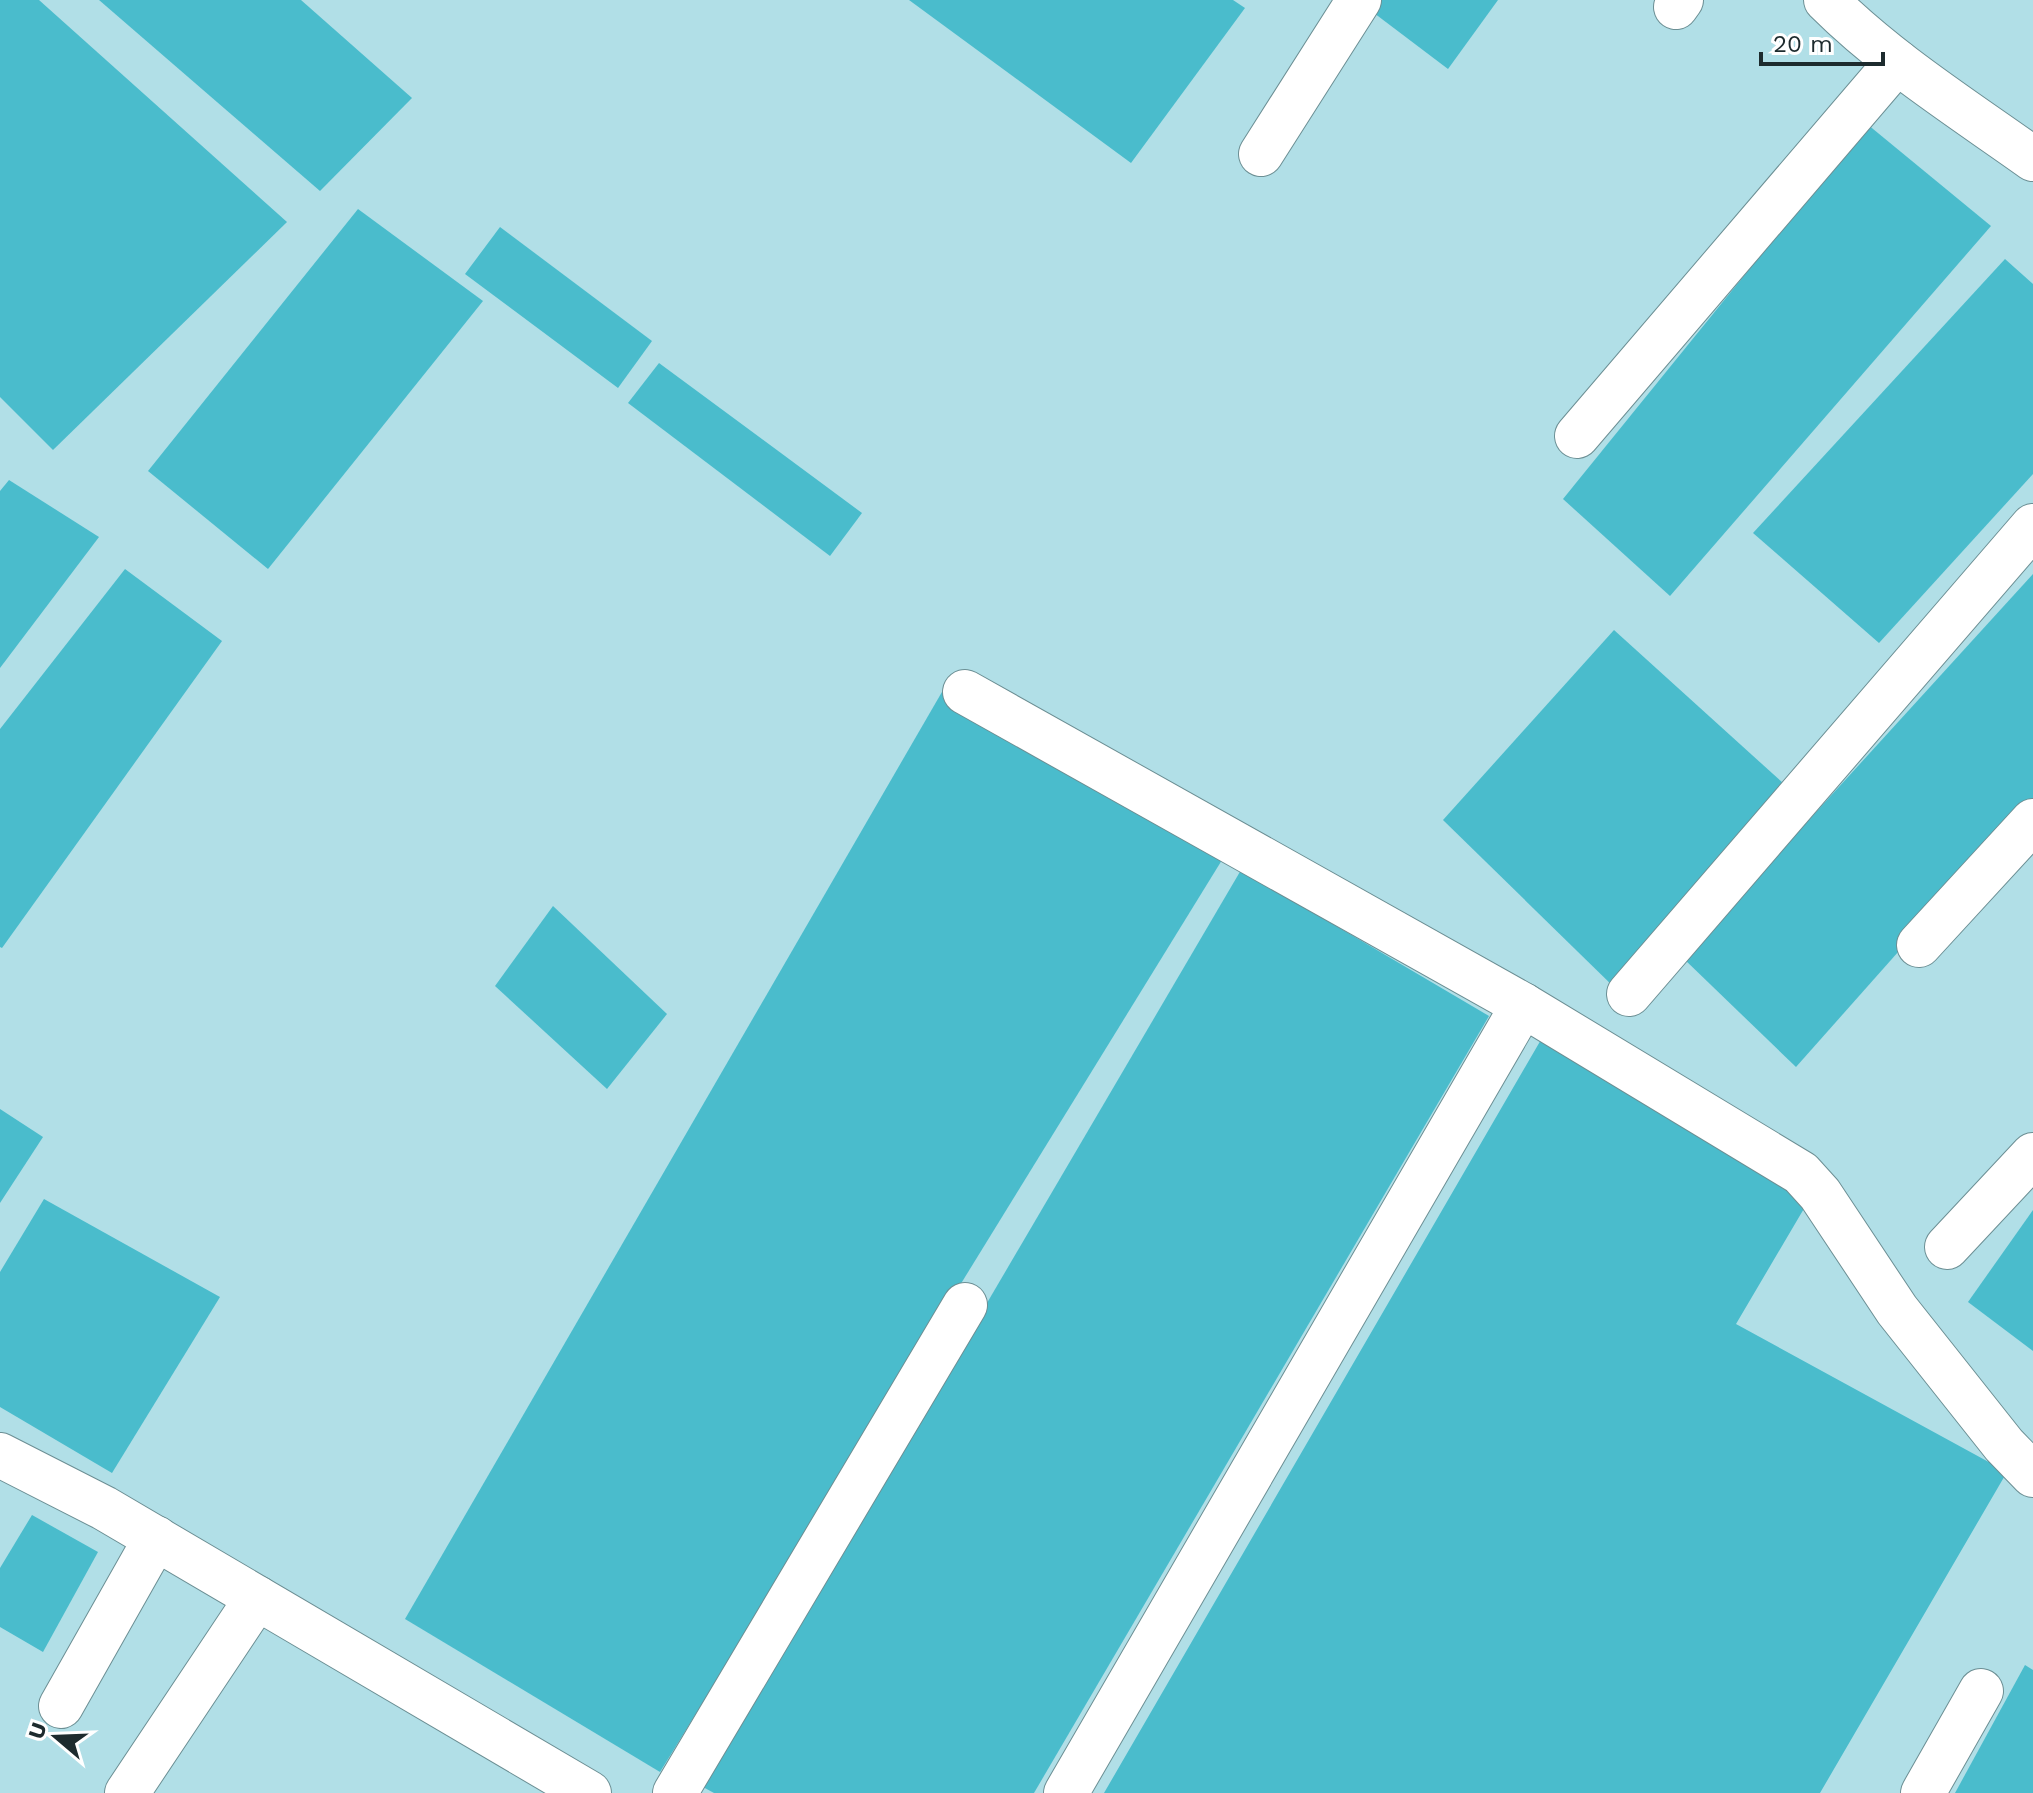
<svg xmlns="http://www.w3.org/2000/svg" width="2033" height="1793" font-family="'Work Sans',sans-serif">
<style>
.built{fill:#b1dfe7}
.building{fill:#4abccc}
.lines{fill:none;stroke-linecap:round;stroke-linejoin:round}
.minor-casing{stroke:#6c8f94;stroke-width:46}
.major-casing{stroke:#6c8f94;stroke-width:46}
.minor{stroke:#fff;stroke-width:44}
.major{stroke:#fff;stroke-width:44}
</style>
<rect width="100%" height="100%" fill="#c5eaf0"/>
<rect class="built" x="0" y="0" width="2033" height="1793"/>
<g class="building">
<path d="M0,0H39L287,222L53,450L0,397Z"/>
<path d="M99,0H301L412,98L320,191Z"/>
<path d="M909,0H1233L1245,8L1131,163Z"/>
<path d="M1371,0H1498L1448,69L1366,7Z"/>
<path d="M1867,124L1991,226L1670,596L1563,499Z"/>
<path d="M358,209L483,301L268,569L148,471Z"/>
<path d="M500,227L652,341L618,388L465,274Z"/>
<path d="M2005,259L2033,284V474L1879,643L1753,533Z"/>
<path d="M659,363L862,513L830,556L628,403Z"/>
<path d="M9,480L99,537L0,668V491Z"/>
<path d="M125,569L222,641L2,948L0,947V729Z"/>
<path d="M2033,574V800L1796,1067L1683,958Z"/>
<path d="M1614,630L1794,793L1618,991L1443,820Z"/>
<path d="M946,685L1222,860L660,1772L405,1619Z"/>
<path d="M1241,870L1489,1016L1034,1793H714L703,1787Z"/>
<path d="M553,906L667,1014L607,1089L495,986Z"/>
<path d="M1542,1038L1812,1195L1736,1324L2007,1472L1820,1793H1104Z"/>
<path d="M0,1109L43,1137L0,1203Z"/>
<path d="M44,1199L220,1297L112,1473L0,1407V1272Z"/>
<path d="M2033,1210V1351L1968,1302Z"/>
<path d="M32,1515L98,1552L43,1652L0,1627V1568Z"/>
<path d="M2025,1665L2033,1670V1793H1955Z"/>
</g>
<g class="lines">
<g class="minor-casing">
<g id="minor">
<path d="M1676,7L1681,0"/>
<path d="M1261,154L1359,0"/>
<path d="M1577,436L1897,62"/>
<path d="M965,692L1523,1005L1801,1173L1820,1194L1897,1310L2004,1445L2033,1475"/>
<path d="M1919,945L2033,821"/>
<path d="M1629,994L2033,526"/>
<path d="M1947,1247L2033,1155"/>
<path d="M0,1455L104,1508L589,1793"/>
<path d="M61,1706L156,1538"/>
<path d="M127,1793L257,1598"/>
<path d="M675,1793L965,1305"/>
<path d="M1066,1793L1523,1005"/>
<path d="M1923,1793L1981,1691"/>
</g>
</g>
<g class="major-casing">
<path id="major" d="M1826,0C1887,61 1963,109 2033,159"/>
</g>
<use href="#minor" class="minor"/>
<use href="#major" class="major"/>
</g>
<g transform="translate(56 1737) rotate(289)" stroke="#ffffff" stroke-width="6" paint-order="stroke">
<path d="M0-6L14 30L0 20L-14 30Z" fill="#1d2b2e"/>
<text y="-12" font-size="22" font-weight="bold" text-anchor="middle" fill="#1d2b2e">U</text>
</g>
<path d="M1761 52v12h122v-12" fill="none" stroke="#1d2b2e" stroke-width="4"/>
<text x="1773" y="52" font-size="24" fill="#1d2b2e" stroke="#ffffff" stroke-width="6" paint-order="stroke">20 m</text>
</svg>
